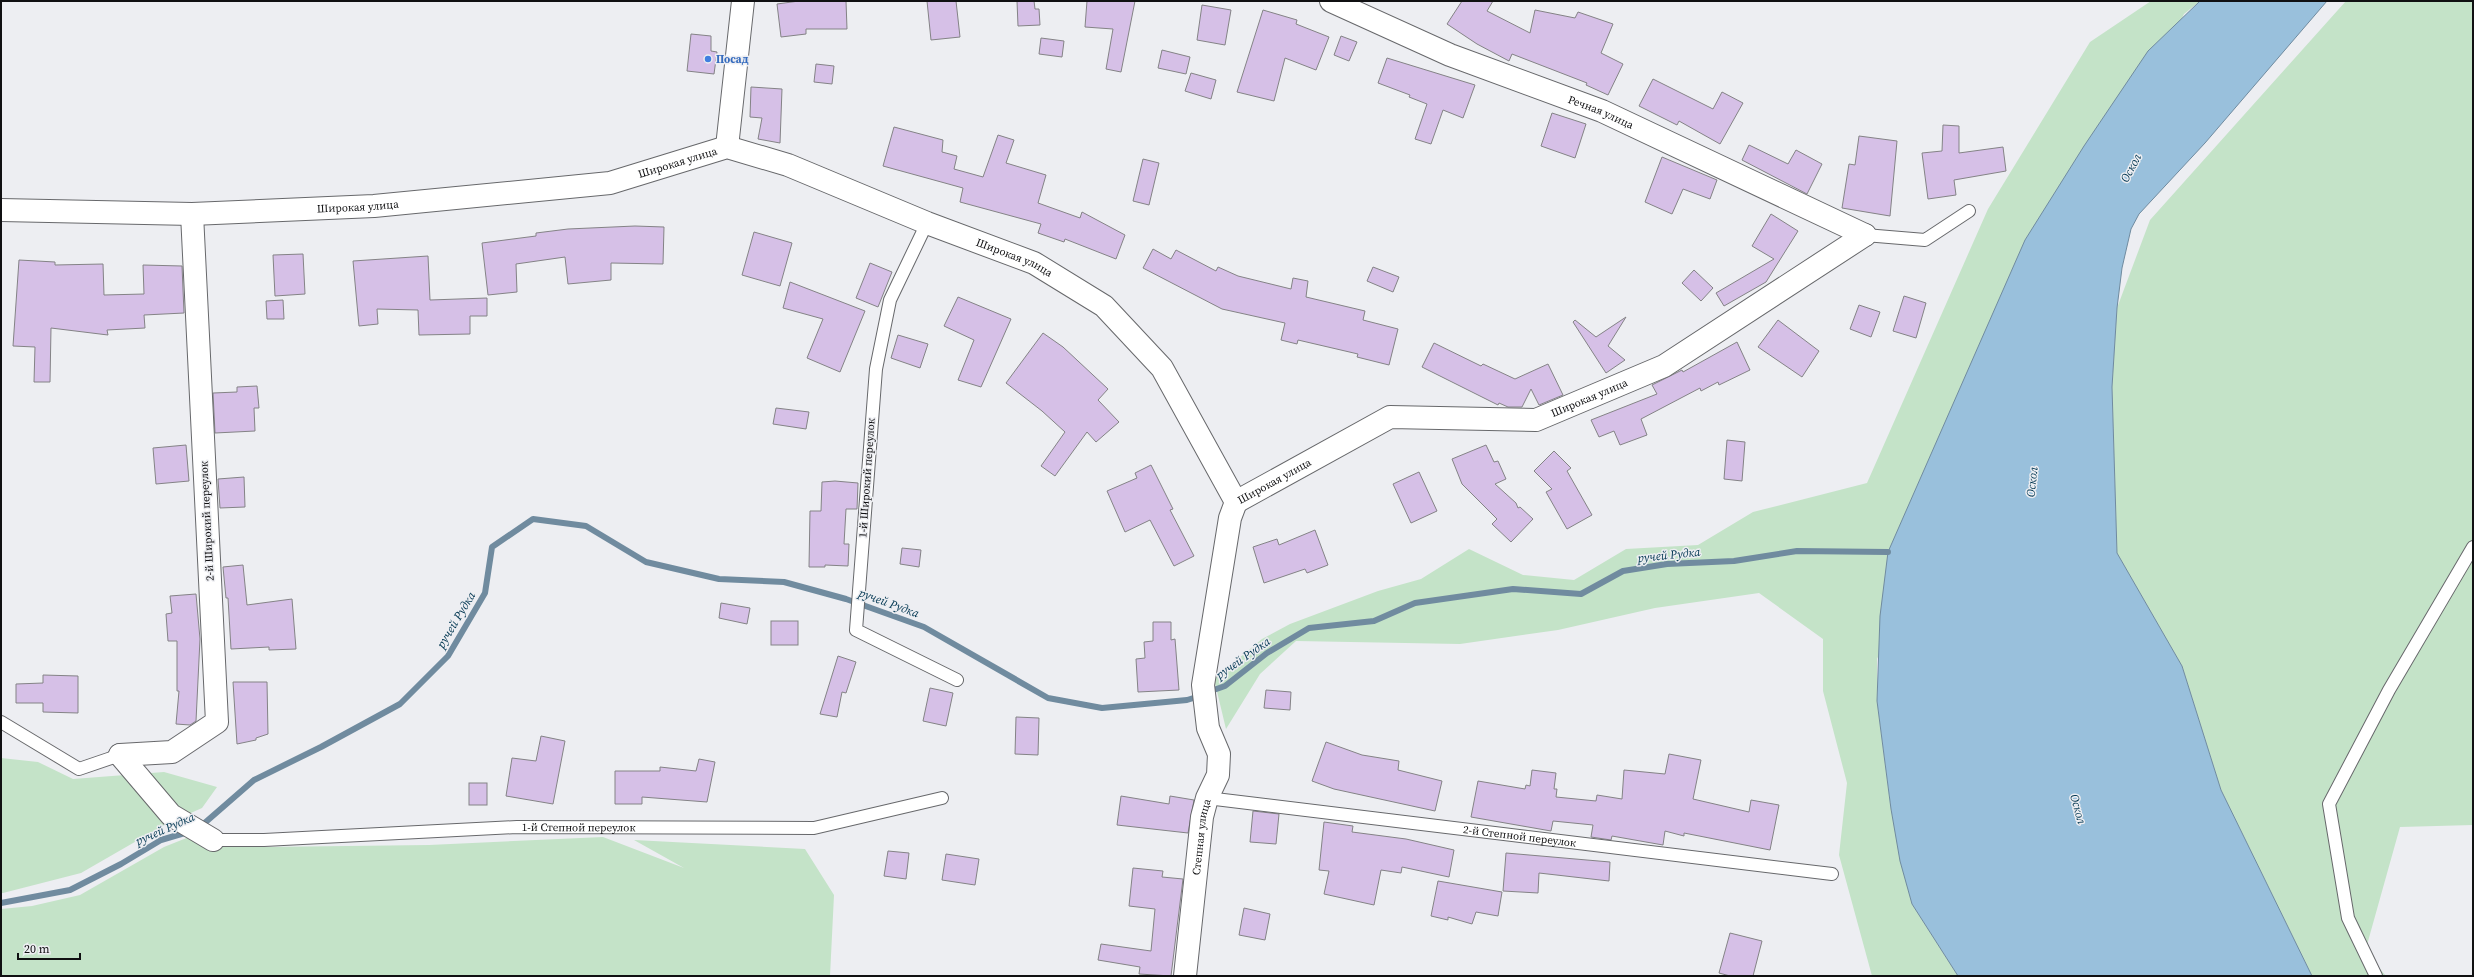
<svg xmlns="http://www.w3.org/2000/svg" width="2474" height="977" font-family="'Source Serif 4',serif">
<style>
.green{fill:#c4e3c8}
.water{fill:#99c0dc;stroke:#708b9f}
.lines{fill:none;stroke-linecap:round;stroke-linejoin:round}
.stream{stroke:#708b9f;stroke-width:6}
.building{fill:#d6c0e7;stroke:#848386}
.service-casing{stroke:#67686b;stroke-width:14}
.minor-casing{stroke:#67686b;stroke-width:24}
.service{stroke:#fff;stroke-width:12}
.minor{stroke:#fff;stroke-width:22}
.shop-dot{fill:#3f7fe0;stroke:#edeef2;stroke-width:1.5}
.labels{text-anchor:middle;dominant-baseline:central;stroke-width:3;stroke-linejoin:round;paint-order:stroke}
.shop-label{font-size:11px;font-weight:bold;fill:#366cbe;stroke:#edeef2;text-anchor:start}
.street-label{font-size:11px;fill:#101012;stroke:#edeef2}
.water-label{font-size:12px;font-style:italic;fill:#013651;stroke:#edeef2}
</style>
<rect width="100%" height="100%" fill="#edeef2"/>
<g class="green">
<path d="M2151,1H2200L2184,14L1877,659V701L1891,809L1912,904L1958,976H1872L1839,855L1847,783L1823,691V639L1759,593L1655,608L1558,630L1460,644L1296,641L1260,674L1226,729L1214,679L1262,639L1290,624L1378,591L1421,579L1469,549L1523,575L1574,580L1626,549L1698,545L1753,512L1867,483L1988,209L2090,42Z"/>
<path d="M2346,1H2473V825L2400,827L2365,952L2386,976H2312L2221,790L2182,666L2117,553L2112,387L2117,308L2150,220Z"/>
<path d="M1,758L38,762L73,779L164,772L217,787L202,808L166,824L81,873L3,893H1Z"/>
<path d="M189,837L207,846L266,847L429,845L603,837L684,868L634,840L805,849L834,895L830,976H1V909L32,906L80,895L164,847Z"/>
</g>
<path class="water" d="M2200,1H2327L2205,143L2139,214L2131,229L2122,268L2117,308L2112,387L2117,553L2182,666L2221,790L2312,976H1958L1912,904L1900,861L1891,809L1877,701L1880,616L1888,552L2025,240L2084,146L2148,51Z"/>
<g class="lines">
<g class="stream">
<path d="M1208,692L1225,686L1267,653L1309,628L1374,621L1415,603L1513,589L1581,594L1623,571L1667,564L1734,561L1797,551L1888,552"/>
<path d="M200,827L254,780L321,747L400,704L448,656L485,593L492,547L533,519L586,526L646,562L719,579L784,582L846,599L924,627L1048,698L1102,708L1187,700L1200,696"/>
<path d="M1,903L70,890L121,864L161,840L188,832"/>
</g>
</g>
<g class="building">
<path d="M799,1H846L847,29H806V34L781,37L777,4Z"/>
<path d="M927,1H956L960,37L931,40Z"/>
<path d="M1017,1H1034L1035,9H1039L1040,25L1018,26Z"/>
<path d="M1087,1H1135L1121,72L1106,69L1113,29L1085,27Z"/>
<path d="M1462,1H1493L1487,11L1530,33L1535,10L1575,18L1578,12L1613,24L1601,53L1623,64L1608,95L1586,85L1587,83L1512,54L1509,61L1477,44L1447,24Z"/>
<path d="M1202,5L1231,10L1225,45L1197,40Z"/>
<path d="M1263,10L1297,20L1296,24L1329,37L1316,70L1285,58L1274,101L1237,92Z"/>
<path d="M691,34L711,36V51L717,52L714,74L687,71Z"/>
<path d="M1341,36L1357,42L1349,61L1334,55Z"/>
<path d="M1041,38L1064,41L1062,57L1039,54Z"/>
<path d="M1162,50L1190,57L1186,74L1158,68Z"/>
<path d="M1387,58L1475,85L1463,118L1443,110L1431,144L1415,139L1427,104L1409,97L1410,95L1378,83Z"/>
<path d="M816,64L834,66L832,84L814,82Z"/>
<path d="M1191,73L1216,80L1211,99L1185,91Z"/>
<path d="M1653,79L1713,109L1722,92L1743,103L1720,144L1679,121L1677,125L1639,106Z"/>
<path d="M751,87L782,89L780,143L758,139L762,118L750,117Z"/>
<path d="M1552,113L1586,124L1575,158L1541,146Z"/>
<path d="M1943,125L1959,126V153L2003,147L2006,171L1954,180L1956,195L1928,199L1922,153L1942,151Z"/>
<path d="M894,127L943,140L942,152L957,156L954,169L983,177L998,135L1014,140L1006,163L1046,175L1038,203L1080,218L1082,212L1125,235L1116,259L1065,239L1064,242L1038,233L1041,224L960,202L963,188L883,166Z"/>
<path d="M1859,136L1897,141L1890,216L1842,208L1849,164L1855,165Z"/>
<path d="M1749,145L1788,164L1796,150L1822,164L1807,194L1742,160Z"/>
<path d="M1662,157L1717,180L1710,199L1683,189L1672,214L1645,202Z"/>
<path d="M1143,159L1159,163L1149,205L1133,201Z"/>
<path d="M1771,214L1798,231L1766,282L1724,306L1716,293L1774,259L1752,246Z"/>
<path d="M635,226L664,227L663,264L611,263V280L568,284L565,257L516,264L517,292L488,295L482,243L536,236V233L568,229Z"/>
<path d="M754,232L792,243L780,286L742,275Z"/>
<path d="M1153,249L1171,259L1176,250L1216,271L1218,267L1238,276L1291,289L1293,278L1308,281L1306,297L1365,311L1363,320L1398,329L1389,365L1357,357L1358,354L1298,340L1297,344L1281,340L1285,323L1222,309L1143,268Z"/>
<path d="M303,254L305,294L275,296L273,255Z"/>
<path d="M428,256L430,300L487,298V316H470V334L419,335L418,310L377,309L378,324L359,326L353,261Z"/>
<path d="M19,260L55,262V265L103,264L104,295L144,294L143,265L182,266L184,313L144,315L145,328L107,330L108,335L51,328L50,382H34L35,347L13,346Z"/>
<path d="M870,263L892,272L878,307L856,298Z"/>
<path d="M1373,267L1399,277L1393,292L1367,281Z"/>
<path d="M1694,270L1713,288L1701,301L1682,283Z"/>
<path d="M790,282L865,311L840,372L807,358L823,319L783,308Z"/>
<path d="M1904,296L1926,303L1916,338L1893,331Z"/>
<path d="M958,297L1011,319L981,387L958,380L974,340L944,326Z"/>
<path d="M283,300L284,319H267L266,301Z"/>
<path d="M1859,305L1880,312L1871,337L1850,329Z"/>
<path d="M1626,317L1608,346L1625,360L1606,373L1573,322L1575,320L1596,337Z"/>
<path d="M1778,320L1819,351L1802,377L1758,347Z"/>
<path d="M1043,333L1063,347L1108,389L1098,400L1119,422L1096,442L1087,432L1055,476L1041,466L1065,432L1042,411L1006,383Z"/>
<path d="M898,335L928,344L920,368L891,358Z"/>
<path d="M1737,342L1750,370L1719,385L1718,382L1701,391L1700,388L1641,419L1647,435L1620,445L1614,431L1599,437L1591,420L1657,394L1652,385L1682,370L1683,372Z"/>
<path d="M1434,343L1481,366L1483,364L1515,379L1548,364L1563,395L1539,405L1531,389L1522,407H1508L1499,403L1498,405L1422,367Z"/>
<path d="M257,386L259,408H254L255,431L215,433L213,393L237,392V387Z"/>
<path d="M776,408L809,412L806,429L773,424Z"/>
<path d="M1727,440L1745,442L1742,481L1724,479Z"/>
<path d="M186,445L189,481L156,484L153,448Z"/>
<path d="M1486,445L1494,462L1498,461L1506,479L1495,484L1516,503L1518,508L1520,507L1533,519L1511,542L1492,524L1497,519L1462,484L1452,459Z"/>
<path d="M1554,451L1571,468L1567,471L1592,515L1567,529L1546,492L1552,489L1534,471Z"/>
<path d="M1151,465L1173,509L1170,510L1194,556L1174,566L1150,520L1125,532L1107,491L1137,478L1135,473Z"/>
<path d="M1419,472L1437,511L1411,523L1393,484Z"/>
<path d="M244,477L245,507L220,508L218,479Z"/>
<path d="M835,481L858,483L857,509H846L844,544H849L848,566L825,565V567H809L810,511H821L822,482Z"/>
<path d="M1315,530L1328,565L1307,573L1305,569L1264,583L1253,547L1277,539L1279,545Z"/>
<path d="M902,548L921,550L919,567L900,564Z"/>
<path d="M243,565L247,605L292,599L296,649L269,650V647L231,649L228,598H226L223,567Z"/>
<path d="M196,594L200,639L196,721L190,725L176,724L179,691H177V641H168L166,614L172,613L170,596Z"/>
<path d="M721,603L750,608L747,624L719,618Z"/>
<rect x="771" y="621" width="27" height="24"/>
<path d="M1153,622H1171V640L1175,639L1179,690L1138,692L1136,659L1145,658L1144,642L1153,641Z"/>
<path d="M838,656L856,662L846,693L842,692L837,717L820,714Z"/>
<path d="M43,675L78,676V713L43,712V703H16V684L43,683Z"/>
<path d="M233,682H267L268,734L256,738V740L237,744Z"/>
<path d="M930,688L953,693L946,726L923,721Z"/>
<path d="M1266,690L1291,692L1290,710L1264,708Z"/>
<path d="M1016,717L1039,718L1038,755L1015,754Z"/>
<path d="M541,736L565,741L553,804L506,796L512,758L536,761Z"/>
<path d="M1326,742L1362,755L1399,761L1398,770L1442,781L1435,811L1334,789L1312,781Z"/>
<path d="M1669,754L1701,760L1693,799L1749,812L1751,800L1779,805L1770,850L1684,833V836L1665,831L1663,845L1612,836L1611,840L1591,837L1593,825L1553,821L1551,831L1471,817L1478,781L1525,789L1526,785L1530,786L1532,770L1556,773L1554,789H1557L1556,797L1596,801L1597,795L1622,799L1624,770L1665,774Z"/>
<path d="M699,759L715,762L707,802L642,797V804H615V771H660V767L696,771Z"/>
<rect x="469" y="783" width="18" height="22"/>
<path d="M1121,796L1169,804L1170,796L1194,800L1188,833L1117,825Z"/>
<path d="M1253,811L1279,814L1276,844L1250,842Z"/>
<path d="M1324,822L1353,826L1352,832L1406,839L1454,850L1449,877L1402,867L1401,873L1381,870L1374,905L1324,894L1329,871L1319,870Z"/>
<path d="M888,851L909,853L906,879L884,876Z"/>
<path d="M1506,853L1610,862L1609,881L1539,873L1538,893L1503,891Z"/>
<path d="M946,854L979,859L975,885L942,880Z"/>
<path d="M1133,868L1163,871L1162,877L1183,879L1171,976L1139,974L1140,967L1098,960L1101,944L1151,951L1155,909L1129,906Z"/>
<path d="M1438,881L1502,892L1498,916L1476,912L1472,924L1448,917V920L1431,916Z"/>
<path d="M1244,908L1270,914L1265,940L1239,935Z"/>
<path d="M1730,933L1762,941L1753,976H1730L1719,973Z"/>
</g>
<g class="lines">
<g class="service-casing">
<g id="service">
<path d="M927,223L890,300L876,369L856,630L957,680"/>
<path d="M1865,235L1925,240L1969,211"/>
<path d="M1,722L79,769L120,755"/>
<path id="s1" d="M1207,798L1832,874"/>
<path id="s2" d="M213,840H264L517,827L814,828L942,798"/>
<path d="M2376,976L2348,918L2329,804L2389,690L2473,547"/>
</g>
</g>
<g class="minor-casing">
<g id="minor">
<path id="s3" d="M1331,1L1450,55L1602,111L1865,235"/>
<path d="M727,147L743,1"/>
<path id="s4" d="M1,210L192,214L374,206L610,183L727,147L788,165L927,223L1034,263L1104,306L1162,368L1236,502L1390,417L1536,420L1664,366L1865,235"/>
<path d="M120,755L172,752L217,722L192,214"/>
<path d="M120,755L171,815L213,840"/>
<path id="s5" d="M1185,976L1202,817L1207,798L1218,775L1219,754L1208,728L1203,685L1230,518L1236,502"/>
</g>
</g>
<use href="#service" class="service"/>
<use href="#minor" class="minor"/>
</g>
<circle class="shop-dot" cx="708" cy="59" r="4"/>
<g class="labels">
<g class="shop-label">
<text x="716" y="59">Посад</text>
</g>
<g class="street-label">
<text stroke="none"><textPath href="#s3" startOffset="292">Речная улица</textPath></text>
<text stroke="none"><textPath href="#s4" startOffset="681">Широкая улица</textPath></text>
<text stroke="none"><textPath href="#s4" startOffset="357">Широкая улица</textPath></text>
<text stroke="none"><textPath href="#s4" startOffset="1041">Широкая улица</textPath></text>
<text stroke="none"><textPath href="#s4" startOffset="1761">Широкая улица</textPath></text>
<text transform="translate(867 478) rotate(-86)">1-й Широкий переулок</text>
<text stroke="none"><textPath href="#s4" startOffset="1425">Широкая улица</textPath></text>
<text transform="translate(207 521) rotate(-93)">2-й Широкий переулок</text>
<text stroke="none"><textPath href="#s2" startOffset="366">1-й Степной переулок</textPath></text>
<text stroke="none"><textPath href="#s1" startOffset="315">2-й Степной переулок</textPath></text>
<text stroke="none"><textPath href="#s5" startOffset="140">Степная улица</textPath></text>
</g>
<g class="water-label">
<text transform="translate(2131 168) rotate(-62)">Оскол</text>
<text transform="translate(2032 482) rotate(-84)">Оскол</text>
<text transform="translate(1669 555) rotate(-6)">ручей Рудка</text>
<text transform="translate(889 603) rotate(20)">ручей Рудка</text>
<text transform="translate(456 620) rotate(-59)">ручей Рудка</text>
<text transform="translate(1243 658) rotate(-35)">ручей Рудка</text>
<text transform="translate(2078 809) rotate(74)">Оскол</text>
<text transform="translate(165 829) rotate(-24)">ручей Рудка</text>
</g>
</g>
<rect width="2474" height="977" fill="none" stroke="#101012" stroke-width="4"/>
<path d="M18 953v6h62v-6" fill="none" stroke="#101012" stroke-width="2"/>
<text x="24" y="953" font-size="12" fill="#101012" stroke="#edeef2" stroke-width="3" paint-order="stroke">20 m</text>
</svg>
